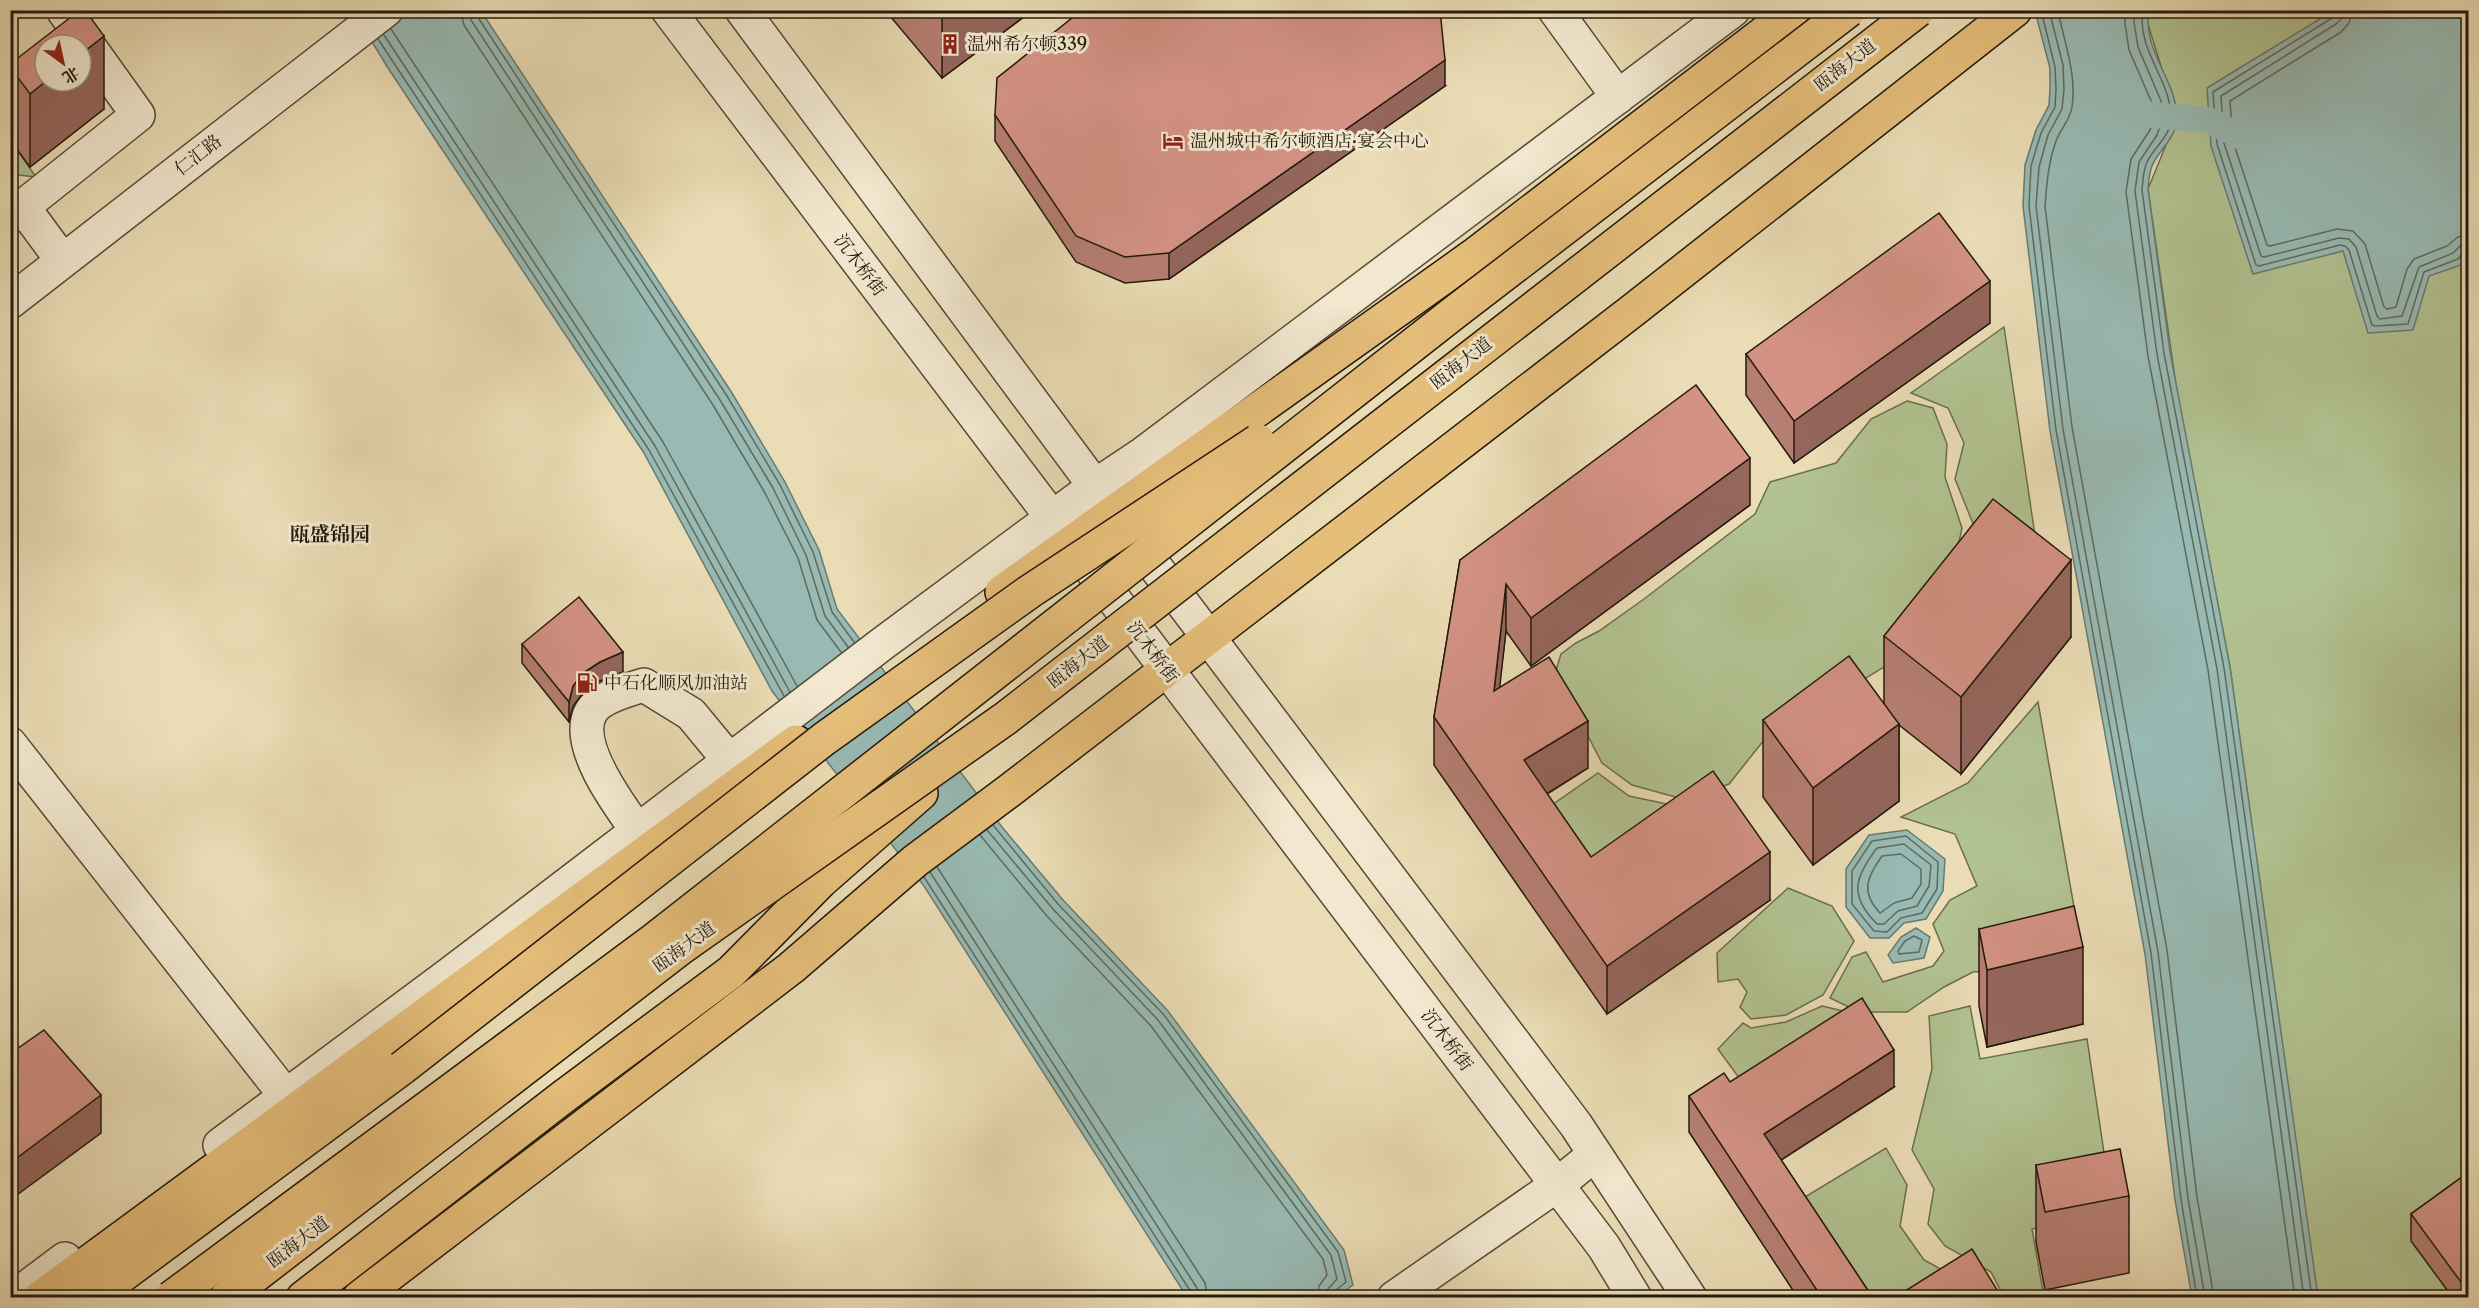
<svg xmlns="http://www.w3.org/2000/svg" width="2479" height="1308" font-family="'Libre Caslon Text','Noto Serif SC',serif">
<style>
.green{fill:#b2c291;stroke:#6a6e4e;stroke-width:1.5}
.water{fill:#98bab3;stroke:#697a70;stroke-width:1.5}
.lines{fill:none;stroke-linecap:round;stroke-linejoin:round}
.shore{stroke:#5e6a60;stroke-width:1.5}
.canal{stroke:#98bab3;stroke-width:26}
.minor-casing{stroke:#554a36;stroke-width:36}
.major-casing{stroke:#23190c;stroke-width:36}
.highway-casing{stroke:#23190c;stroke-width:36}
.minor{stroke:#f1e8cf;stroke-width:33}
.major{stroke:#e5be7a;stroke-width:33}
.highway{stroke:#e5be7a;stroke-width:33}
.highway-bridge-casing{stroke:#23190c;stroke-width:36;stroke-linecap:butt}
.highway-bridge{stroke:#e5be7a;stroke-width:33}
.wall{fill:#b57e72;stroke:#23190c;stroke-width:1.5}
.shaded-wall{fill:#94665c;stroke:#23190c;stroke-width:1.5}
.building{fill:#d39284;stroke:#23190c;stroke-width:1.5}
.labels{text-anchor:middle;dominant-baseline:central;stroke-width:6;stroke-linejoin:round;paint-order:stroke}
.poi-label{font-size:18px;fill:#23190c;stroke:#f1e8cf;text-anchor:start}
.street-label{font-size:18px;fill:#23190c;stroke:#f1e8cf}
.neighbourhood-label{font-size:20px;font-weight:bold;fill:#23190c;stroke:#f1e8cf}
</style>
<rect width="100%" height="100%" fill="#eadcb5"/>
<filter id="stains"><feTurbulence type="fractalNoise" baseFrequency=".00333" numOctaves="4"/><feColorMatrix values="0 0 0 0 .2 0 0 0 0 .09 0 0 0 0 .02 0 0 0 .5 -.17"/></filter>
<radialGradient id="worn" r=".72"><stop offset=".6" stop-color="#630" stop-opacity="0"/><stop offset="1" stop-color="#630" stop-opacity=".3"/></radialGradient>
<g class="green">
<path d="M2149,10L2468,11V1297H2317L2230,667L2177,392L2148,189L2177,118L2147,21Z"/>
<path d="M10,140L36,177L11,174Z"/>
<path d="M2004,327L2044,596L1976,531L1955,479L1964,443L1948,408L1911,393Z"/>
<path d="M1907,401L1933,408L1947,444L1945,477L1962,528L1954,565L1889,664L1764,740L1729,784L1686,800L1632,785L1602,763L1555,673L1561,654L1576,643L1599,631L1644,599L1755,514L1770,482L1836,463L1871,419Z"/>
<path d="M2038,702L2077,924L2019,969L1973,972L1944,987L1907,1012H1859L1830,998L1852,957L1866,952L1883,982L1933,966L1944,951L1933,924L1950,900L1977,886L1955,834L1901,817L1968,783Z"/>
<path d="M1598,773L1629,796L1691,809L1583,878L1539,814Z"/>
<path d="M1788,888L1832,906L1854,941L1823,995L1786,1015L1751,1019L1740,1007L1747,992L1738,979L1718,982L1717,953Z"/>
<path d="M1822,1006L1847,1012L1750,1093L1718,1049L1743,1023L1751,1028L1786,1022Z"/>
<path d="M1970,1006L1980,1059L2087,1039L2113,1213L2032,1229L2044,1297H2004L1991,1272L1945,1246L1928,1224L1934,1189L1912,1150L1932,1069L1929,1016Z"/>
<path d="M1886,1148L1907,1185L1900,1226L1924,1260L1961,1280L1932,1297H1859L1795,1203Z"/>
</g>
<g class="water">
<path d="M353,11H481L732,393L785,482L819,550L837,609L1002,827L1063,900L1168,1011L1344,1250L1353,1285L1336,1297H1187L924,886L772,691L644,453L388,68Z"/>
<path d="M2035,11H2149C2142,50 2176,79 2177,117C2177,138 2159,149 2152,166C2149,173 2149,182 2148,189L2170,352L2230,667L2318,1297H2192L2175,1200L2145,954L2050,431L2023,206L2025,165L2036,130L2049,105L2050,89V68Z"/>
<path d="M2333,11H2468V251L2464,264L2429,276L2413,330L2368,333L2343,251L2253,274L2211,146L2207,88Z"/>
<path d="M1907,830L1945,859L1943,891L1926,919L1904,923L1889,938H1870L1846,907V869L1869,835Z"/>
<path d="M1916,928L1930,937L1924,958L1893,963L1888,955L1901,937Z"/>
</g>
<g class="lines">
<g class="shore">
<path d="M460,10L464,25L713,405L765,493L798,558L817,620L841,652"/>
<path d="M469,10L471,20L720,400L773,488L806,555L825,616L848,647"/>
<path d="M476,10L477,16L727,396L780,485L813,552L832,612L854,642"/>
<path d="M2041,10L2055,67L2056,89L2055,107L2041,133L2031,166L2029,206L2056,430L2151,953L2181,1199L2197,1298"/>
<path d="M2049,10L2063,65L2064,90L2062,109L2048,135L2039,167L2036,206L2063,429L2158,952L2188,1198L2205,1298"/>
<path d="M2058,10C2064,43 2077,73 2072,107C2070,120 2060,130 2056,141C2048,163 2047,183 2045,206L2072,427L2167,950L2197,1197L2214,1298"/>
<path d="M2126,10L2125,23L2129,50L2152,103L2154,118L2150,130L2131,159L2126,192L2148,356L2208,670L2295,1298"/>
<path d="M2135,10L2134,22L2138,47L2161,101L2163,118L2157,135L2139,162L2135,191L2157,354L2217,669L2304,1298"/>
<path d="M2143,10C2136,50 2171,79 2171,118C2171,136 2154,147 2147,162C2143,170 2143,182 2142,190L2164,353L2224,668L2312,1298"/>
<path d="M2335,10L2332,18L2213,92L2217,144L2256,265L2259,266L2340,245L2345,246L2349,250L2372,325L2375,326L2408,324L2424,272L2458,259L2463,253L2468,252"/>
<path d="M2343,10L2341,19L2336,24L2221,96L2224,143L2261,256L2264,257L2339,238L2349,239L2356,247L2377,316L2380,319L2402,316L2419,267L2453,253L2460,246L2468,244"/>
<path d="M2352,10L2349,23L2341,32L2230,101L2233,141L2267,245L2270,246L2337,229L2353,231L2365,244L2384,307L2387,309L2396,307L2407,269L2414,259L2447,246L2458,237L2468,235"/>
<path d="M391,29L663,442L797,686"/>
<path d="M384,35L655,446L790,692"/>
<path d="M378,39L649,450L784,696"/>
<path d="M993,825L1058,904L1164,1015L1338,1252L1346,1282L1335,1291L1334,1298"/>
<path d="M987,830L1053,909L1158,1020L1331,1255L1337,1279L1328,1289L1326,1298"/>
<path d="M980,835L1046,915L1151,1026L1323,1259L1327,1275L1319,1286L1317,1298"/>
<path d="M1906,836L1938,862L1937,889L1922,913L1901,918L1887,932L1874,931L1852,904V871L1872,841Z"/>
<path d="M1904,844L1931,865L1929,886L1917,906L1898,911L1884,924H1877C1849,896 1854,878 1877,848Z"/>
<path d="M1901,854L1921,869V884L1912,898L1894,903L1880,913C1860,892 1867,877 1882,856Z"/>
<path d="M937,867L1205,1283L1208,1298"/>
<path d="M930,872L1197,1288L1199,1298"/>
<path d="M924,877L1191,1292L1192,1298"/>
<path d="M1914,936L1922,940L1919,952L1899,954L1898,951L1905,941Z"/>
</g>
<path class="canal" d="M2142,114L2209,120L2239,136"/>
<g class="minor-casing">
<g id="minor">
<path d="M668,10L1604,1247L1635,1298"/>
<path d="M742,10L1114,512L1576,1125L1690,1298"/>
<path d="M1555,10L1618,97"/>
<path d="M23,207L62,260"/>
<path d="M10,217L138,115L63,10"/>
<path d="M10,302L386,10"/>
<path d="M10,744L286,1096"/>
<path d="M637,830C619,805 573,744 591,712C599,698 630,689 644,685L691,714L729,760"/>
<path d="M220,1145L450,974L882,644L1095,486L1143,454L1733,10"/>
<path d="M13,1298L65,1259"/>
<path d="M1394,1298L1557,1185L1594,1155"/>
</g>
</g>
<g class="major-casing">
<g id="major">
<path d="M1002,592L1473,256L1794,10"/>
<path d="M40,1298L796,742"/>
<path d="M359,1298L791,968L915,861L1009,791L1632,311L2015,10"/>
</g>
</g>
<g class="highway-casing">
<g id="highway">
<path d="M86,1298L116,1280L402,1068"/>
<path d="M303,1298L563,1097L731,972L821,881L921,793"/>
</g>
</g>
<use href="#minor" class="minor"/>
<use href="#major" class="major"/>
<use href="#highway" class="highway"/>
<g class="highway-bridge-casing">
<g id="highway-bridge">
<path d="M402,1068L824,739L1029,592L1258,441"/>
<path d="M171,1298L654,940L1455,312L1849,10"/>
<path d="M226,1298L682,947L1006,718L1918,10"/>
</g>
</g>
<use href="#highway-bridge" class="highway-bridge"/>
</g>
<g class="wall">
<path d="M885,10H1033L942,78Z"/>
<path d="M10,64L104,109L30,167L10,140Z"/>
<path d="M1445,86L1169,279L1125,283L1076,262L995,141V115Z"/>
<path d="M1990,323L1794,463L1746,395V354Z"/>
<path d="M1750,505L1531,666L1506,631L1499,687L1588,768L1547,794L1591,857L1770,900L1607,1014L1434,765V717L1460,560Z"/>
<path d="M1884,636L2071,637L1961,774L1899,725V801L1813,865L1763,797V720L1884,704Z"/>
<path d="M522,644L623,672L600,681L583,693L573,706L569,722L522,663Z"/>
<path d="M1979,929L2083,1024L1987,1047L1979,1006Z"/>
<path d="M1730,1082L1894,1087L1781,1160L1873,1298H1798L1689,1132V1096Z"/>
<path d="M2036,1165L2129,1196V1273L2045,1290L2036,1242Z"/>
<path d="M2469,1172V1298H2453L2411,1241V1214Z"/>
</g>
<g class="shaded-wall">
<path d="M942,10H1033L942,78Z"/>
<path d="M104,36V109L30,167V94L46,81H81V54Z"/>
<path d="M1445,60V86L1169,279V253Z"/>
<path d="M1990,281V323L1794,463V421Z"/>
<path d="M1750,458V505L1531,666V618Z"/>
<path d="M2071,560V637L1961,774V697Z"/>
<path d="M1506,584V631L1494,738V691Z"/>
<path d="M623,652V672L600,681L583,693L573,706L569,722V702L573,686L583,673L600,662Z"/>
<path d="M1588,721V768L1524,808V760Z"/>
<path d="M1899,724V801L1813,865V788Z"/>
<path d="M1770,852V900L1607,1014V966Z"/>
<path d="M2083,947V1024L1987,1047V970Z"/>
<path d="M1894,1050V1087L1764,1171V1134Z"/>
<path d="M101,1095V1133L10,1200V1163Z"/>
</g>
<g class="building">
<path d="M80,10H85L104,36L81,54V45H45V81H46L30,94L10,67V64Z"/>
<path d="M1082,10H1440L1445,60L1169,253L1125,257L1076,236L995,115L997,78Z"/>
<path d="M1939,213L1990,281L1794,421L1746,354Z"/>
<path d="M1696,385L1750,458L1531,618L1506,584L1494,691L1549,657L1588,721L1524,760L1591,857L1713,771L1770,852L1607,966L1434,717L1460,560Z"/>
<path d="M1993,499L2071,560L1961,697L1884,636Z"/>
<path d="M579,597L623,652L600,662L583,673L573,686L569,702L522,644Z"/>
<path d="M1849,656L1899,724L1813,788L1763,720Z"/>
<path d="M2074,906L2083,947L1987,970L1979,929Z"/>
<path d="M1862,998L1894,1050L1764,1134L1873,1298H1822L1689,1096L1724,1073L1730,1082Z"/>
<path d="M44,1030L101,1095L10,1163V1054Z"/>
<path d="M2120,1149L2129,1196L2045,1212L2036,1165Z"/>
<path d="M2469,1172V1293L2411,1214Z"/>
<path d="M1972,1249L2002,1298H1894Z"/>
</g>
<defs>
<g id="building-bare" transform="scale(1.62)"><path d="M-4-6H4V6H1V3H-1V6H-4ZM-2.5-4.3h1.7v1.8h-1.7ZM.8-4.3h1.7v1.8H.8ZM-2.5-1h1.7V.8h-1.7ZM.8-1h1.7V.8H.8Z" fill="#8f2418" stroke="#f1e8cf" stroke-width="2.5" paint-order="stroke"/></g>
<g id="hotel-bare" transform="scale(1.62)"><path d="M-6-4.5h1.5V1H6V5H4.5V3h-9V5H-6ZM-4 0a1.8 1.8 0 1 1 3.6 0ZM.5 0V-2.5h3Q6-2.5 6 0Z" fill="#8f2418" stroke="#f1e8cf" stroke-width="2.5" paint-order="stroke"/></g>
<g id="fuel-bare" transform="scale(1.62)"><path d="M-5.5-6h7V0h2V4h1.3V-2.5L3-4.5l.8-.8L6-3V5H2.5V1h-1V6h-7ZM-4.2-4.7v3.2H.2V-4.7Z" fill="#8f2418" stroke="#f1e8cf" stroke-width="2.5" paint-order="stroke"/></g>
</defs>
<g fill-rule="evenodd">
<use href="#building-bare" x="950" y="44"/>
<use href="#hotel-bare" x="1173" y="141"/>
<use href="#fuel-bare" x="587" y="683"/>
</g>
<g class="labels">
<g class="poi-label">
<text x="967" y="44">温州希尔顿339</text>
<text x="1190" y="141">温州城中希尔顿酒店·宴会中心</text>
<text x="604" y="683">中石化顺风加油站</text>
</g>
<g class="street-label">
<text transform="translate(1845 65) rotate(-38)">瓯海大道</text>
<text transform="translate(198 155) rotate(-38)">仁汇路</text>
<text transform="translate(860 265) rotate(53)">沉木桥街</text>
<text transform="translate(1461 363) rotate(-38)">瓯海大道</text>
<text transform="translate(1153 652) rotate(53)">沉木桥街</text>
<text transform="translate(1078 662) rotate(-38)">瓯海大道</text>
<text transform="translate(684 947) rotate(-36)">瓯海大道</text>
<text transform="translate(1447 1040) rotate(53)">沉木桥街</text>
<text transform="translate(298 1242) rotate(-37)">瓯海大道</text>
</g>
<g class="neighbourhood-label">
<text x="330" y="534">瓯盛锦园</text>
</g>
</g>
<rect width="2479" height="1308" fill="none" stroke="#eadcb5" stroke-width="36"/>
<rect x="12" y="12" width="2455" height="1284" fill="none" stroke="#23190c" stroke-width="3"/>
<rect x="18" y="18" width="2443" height="1272" fill="none" stroke="#23190c" stroke-width="1.5"/>
<g transform="translate(63 63) rotate(147)"><circle r="28" fill="#f1e8cf" stroke="#9f9581" stroke-width="1.5"/>
<path d="M0-4.5L10 22L0 15L-10 22Z" fill="#8f2418"/>
<text y="-9" font-size="16" font-weight="bold" text-anchor="middle" fill="#23190c">北</text>
</g>
<rect width="100%" height="100%" filter="url(#stains)"/>
<rect width="100%" height="100%" fill="url(#worn)"/>
</svg>
